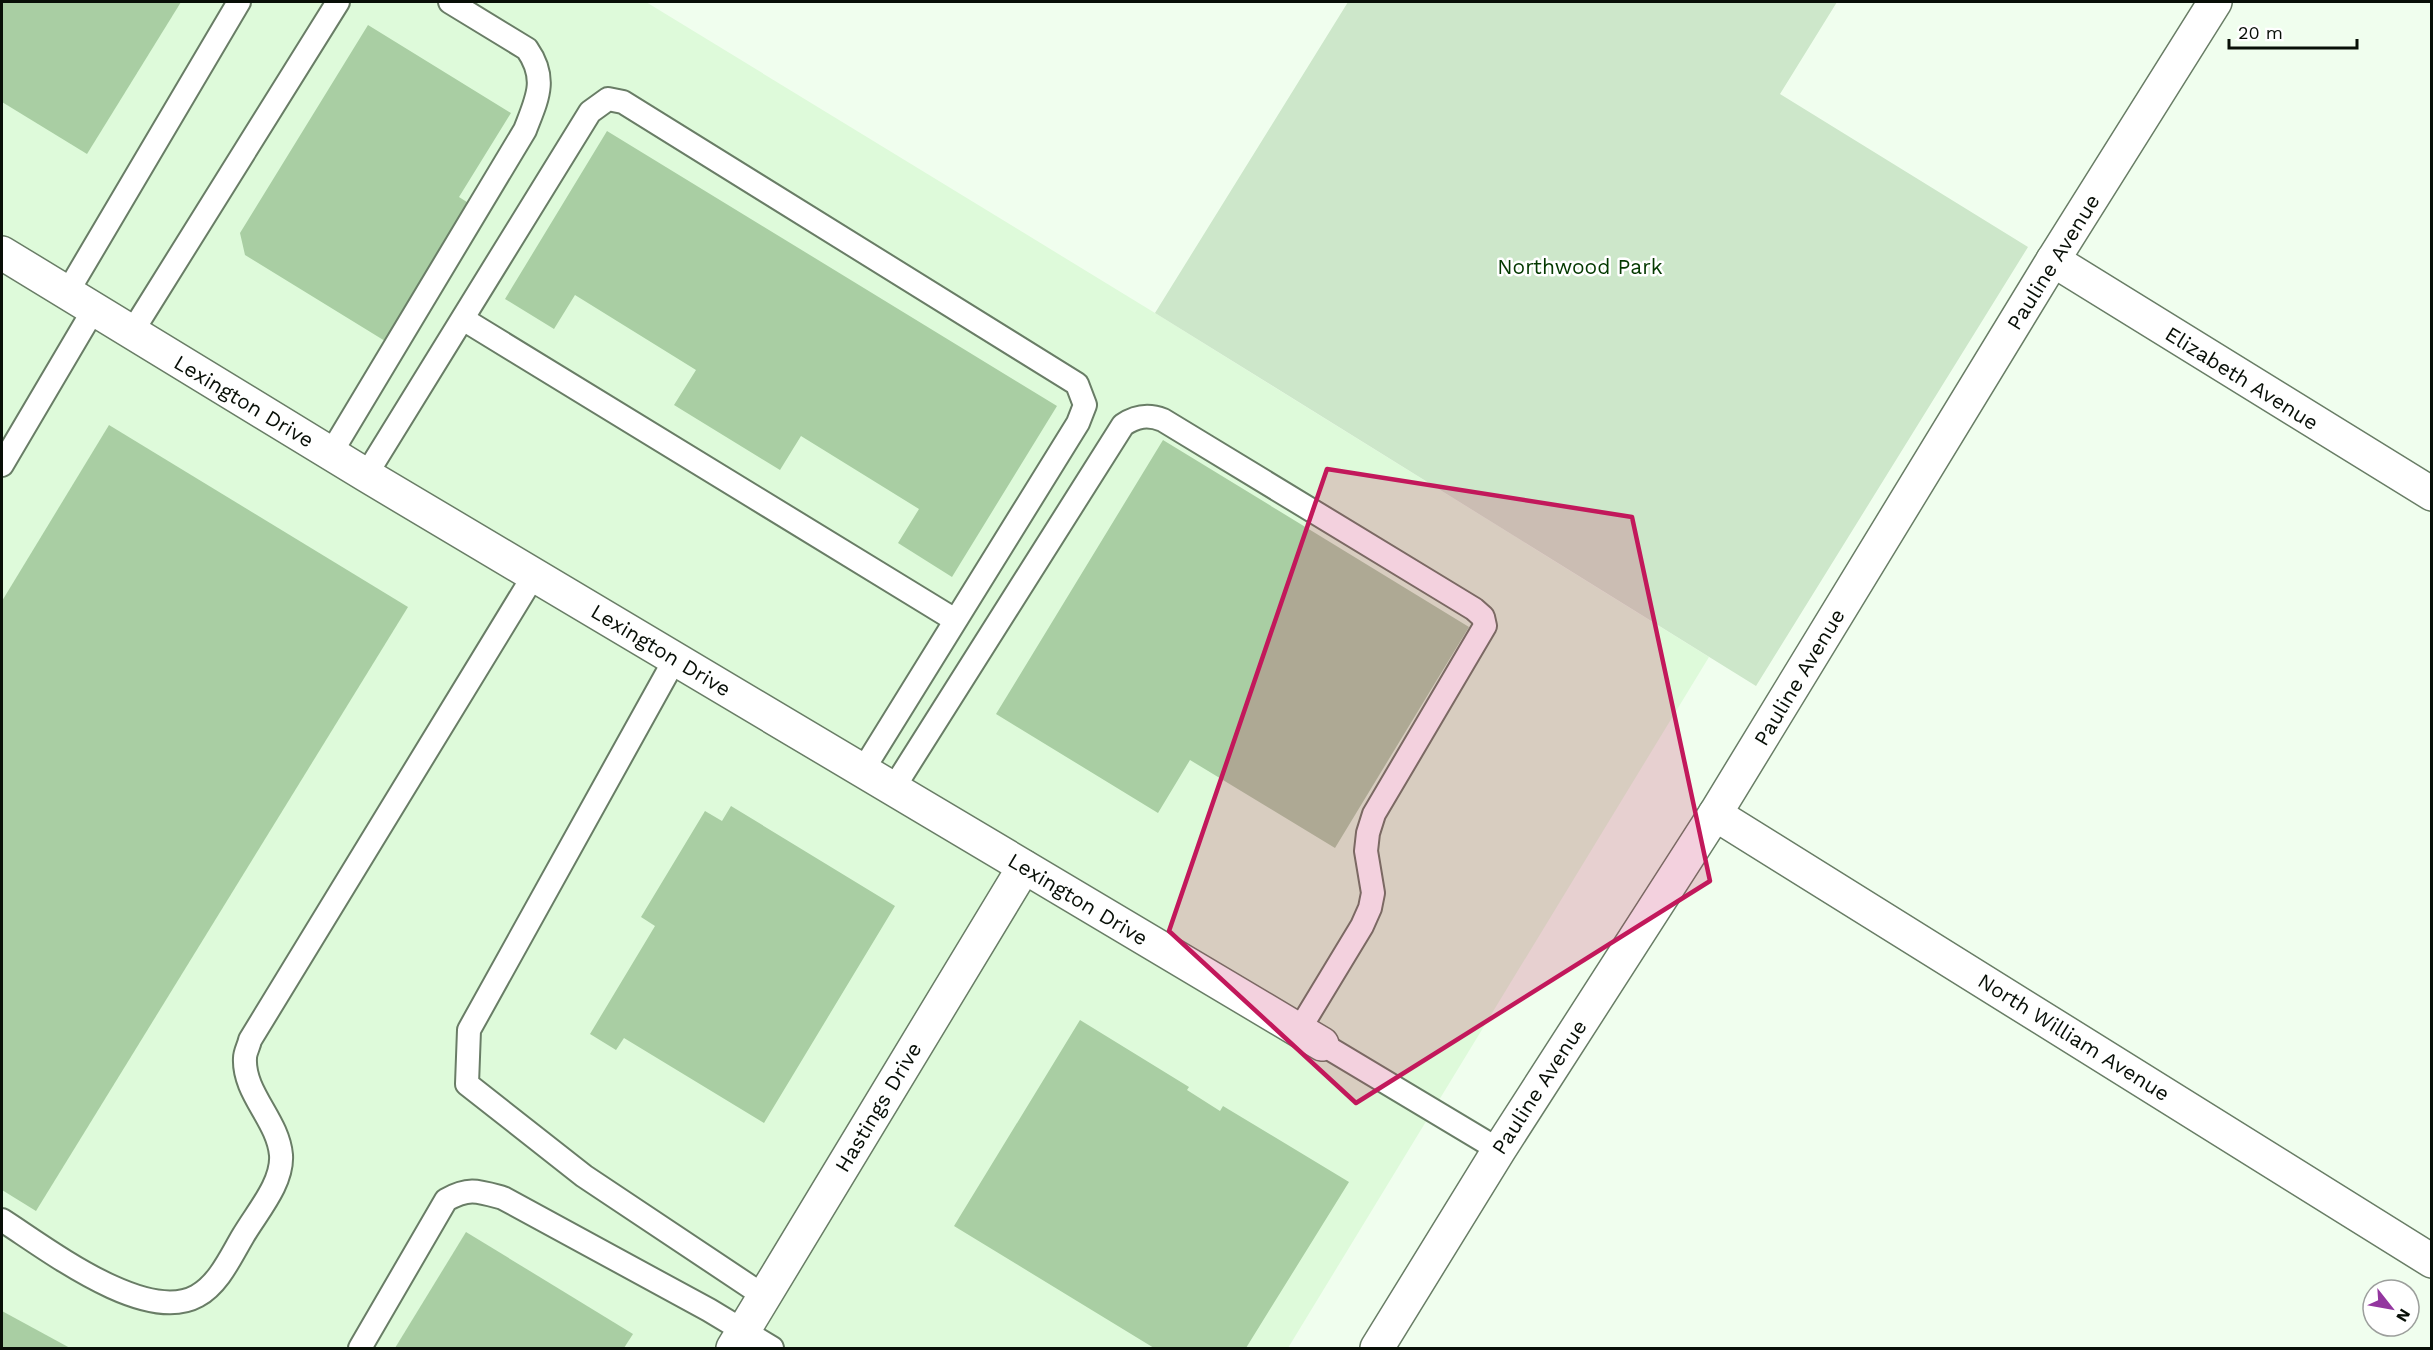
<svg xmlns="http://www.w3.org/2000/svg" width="2433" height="1350" font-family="'Work Sans',sans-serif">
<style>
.built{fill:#defada}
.green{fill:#cde7ca}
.building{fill:#a9cea3}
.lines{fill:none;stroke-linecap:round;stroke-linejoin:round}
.lane-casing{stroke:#697d66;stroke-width:26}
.street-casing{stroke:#697d66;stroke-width:36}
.secondary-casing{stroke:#697d66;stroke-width:36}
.lane{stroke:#fff;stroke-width:22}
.street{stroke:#fff;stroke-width:33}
.secondary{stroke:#fff;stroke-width:33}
.marked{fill:#c2185b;fill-opacity:0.2;stroke:#c2185b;stroke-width:4.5;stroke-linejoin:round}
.labels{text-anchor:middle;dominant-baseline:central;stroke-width:5;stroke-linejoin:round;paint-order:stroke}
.street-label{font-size:21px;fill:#080f07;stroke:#fff}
.park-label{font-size:21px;fill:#043900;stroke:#fff}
</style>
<rect width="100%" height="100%" fill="#f0feee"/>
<path class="built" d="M2,2H646L1155,313L1709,657L1288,1348H2Z"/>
<path class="green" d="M1348,2H1837L1780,94L2028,247L1756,686L1155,313Z"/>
<g class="building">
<path d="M2,2H181L87,154L2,102Z"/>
<path d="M368,25L511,113L459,197L470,204L385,341L245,255L240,233Z"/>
<path d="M607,131L1057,406L952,577L898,543L919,509L801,436L780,470L674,405L696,370L575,295L554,329L505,299Z"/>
<path d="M109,425L408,607L36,1211L2,1190V601Z"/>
<path d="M1163,440L1469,627L1335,848L1190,760L1158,813L996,714Z"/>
<path d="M731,806L895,906L764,1123L624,1038L616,1050L590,1034L655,926L641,917L705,811L722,821Z"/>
<path d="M1080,1020L1189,1087L1187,1090L1220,1111L1223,1106L1349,1182L1246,1348H1154L954,1226Z"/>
<path d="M466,1232L633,1334L624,1348H395Z"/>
<path d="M2,1311L70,1348H2Z"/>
</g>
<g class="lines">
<g class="lane-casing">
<g id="lane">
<path d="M67,293L239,2"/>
<path d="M463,319L955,620"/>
<path d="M132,332L338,2"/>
<path d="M331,453L525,130C537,99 548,79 527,49L450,2"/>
<path d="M2,465L94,309"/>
<path d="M366,475L590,112L608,99L623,102L1077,384L1085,405L1078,423L863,770"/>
<path d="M675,659L469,1030L467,1084L584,1176L764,1296"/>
<path d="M893,789L1123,425C1136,416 1148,414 1163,420L1474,609L1483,617L1485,626L1374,814L1368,833L1366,851L1373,893L1370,908L1362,926L1299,1030"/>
<path d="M1322,1044L1499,1150"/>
<path d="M2,1220C46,1248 145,1325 197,1296C219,1284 231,1256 243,1236C257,1212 283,1183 281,1155C278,1120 243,1093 245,1058C245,1052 249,1046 250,1040L534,575"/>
<path d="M360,1348L446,1200C469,1187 478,1191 503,1198L709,1310L772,1348"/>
</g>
</g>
<g class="street-casing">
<g id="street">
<path d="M2053,260L2432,494"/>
<path d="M1715,814L2432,1261"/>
</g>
</g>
<g class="secondary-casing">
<g id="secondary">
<path d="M2,253L366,475L1322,1044"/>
<path d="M733,1348L1024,867"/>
<path d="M1377,1348L1499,1150L1715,814L2053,260L2215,2"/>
</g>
</g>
<use href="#lane" class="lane"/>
<use href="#street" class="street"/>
<use href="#secondary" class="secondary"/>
</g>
<path class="marked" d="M1327,469L1632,517L1710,881L1356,1103L1169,931Z"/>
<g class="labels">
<g class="street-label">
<text transform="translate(2053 262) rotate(-58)">Pauline Avenue</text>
<text transform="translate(2242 378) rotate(32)">Elizabeth Avenue</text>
<text transform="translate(244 401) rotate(31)">Lexington Drive</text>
<text transform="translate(661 650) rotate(31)">Lexington Drive</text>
<text transform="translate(1799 677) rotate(-59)">Pauline Avenue</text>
<text transform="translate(1078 899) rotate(31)">Lexington Drive</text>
<text transform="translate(2074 1037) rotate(32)">North William Avenue</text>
<text transform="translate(1539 1087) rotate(-57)">Pauline Avenue</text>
<text transform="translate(878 1107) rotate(-59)">Hastings Drive</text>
</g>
<g class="park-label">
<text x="1580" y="266">Northwood Park</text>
</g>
</g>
<rect width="2433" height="1350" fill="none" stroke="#080f07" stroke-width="6"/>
<g transform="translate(2391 1308) rotate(121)"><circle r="28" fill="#ffffff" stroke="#9c9f9c" stroke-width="1.5"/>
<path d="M0-4.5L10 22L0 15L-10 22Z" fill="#93369f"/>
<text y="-9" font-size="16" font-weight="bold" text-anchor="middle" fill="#080f07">N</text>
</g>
<path d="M2229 39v9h128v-9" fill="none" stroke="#080f07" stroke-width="3"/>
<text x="2238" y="39" font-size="18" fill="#080f07" stroke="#ffffff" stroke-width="4.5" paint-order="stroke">20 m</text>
</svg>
